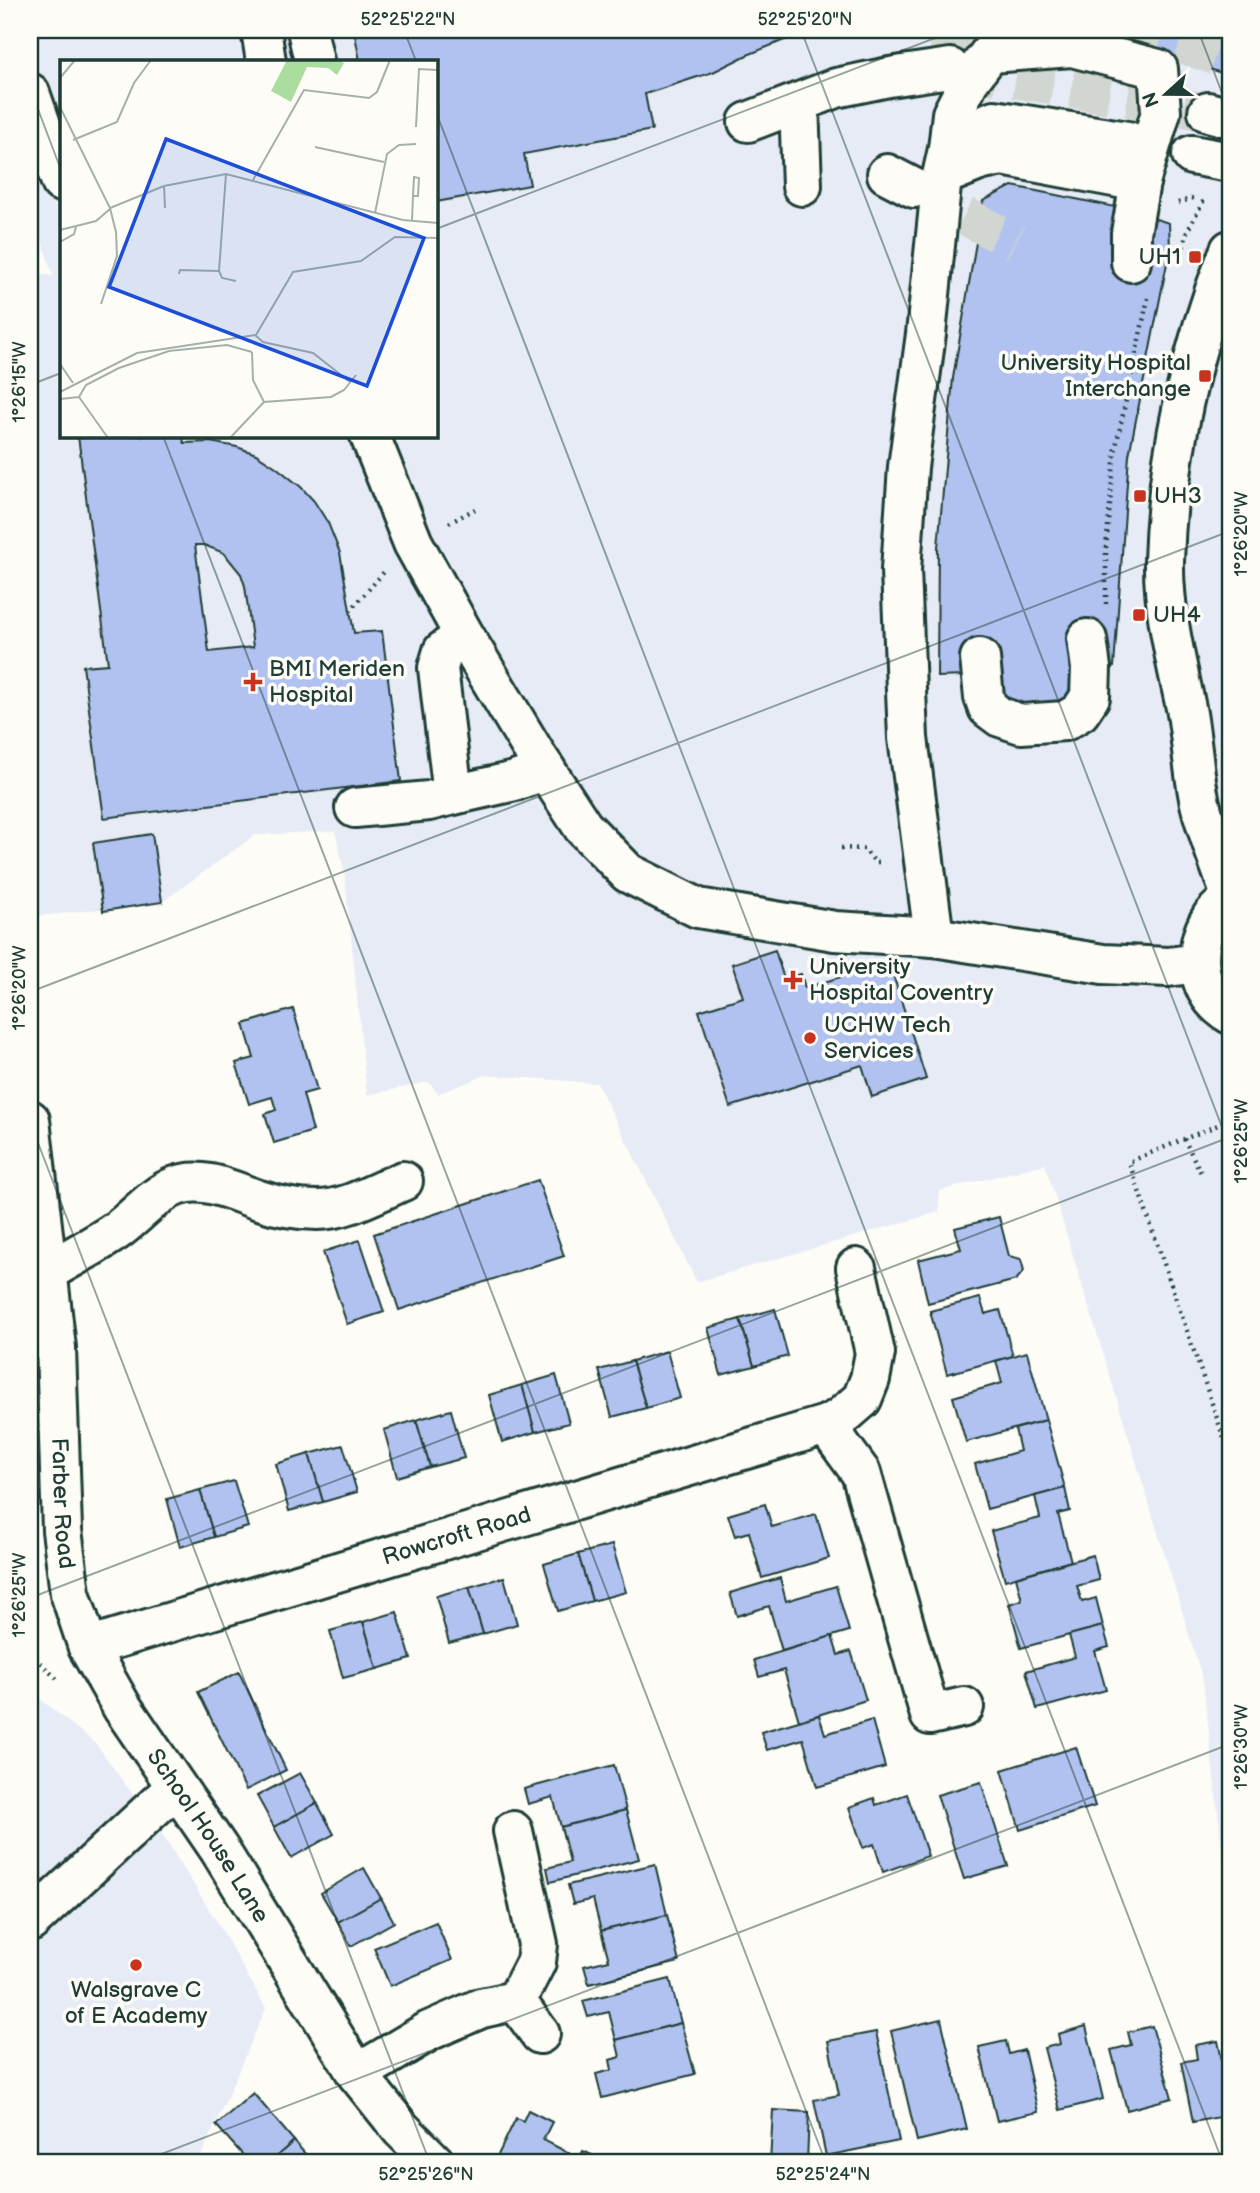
<svg xmlns="http://www.w3.org/2000/svg" width="1260" height="2193" font-family="'Balsamiq Sans',sans-serif">
<style>
.built{fill:#e6ebf5;fill-rule:evenodd}
.building{fill:#b1c2f1;stroke:#1f3d34;stroke-width:2;fill-rule:evenodd}
.lines{fill:none;stroke-linecap:round;stroke-linejoin:round}
.minor-tunnel{stroke:#d1d6d0;stroke-width:38;stroke-dasharray:38 19;stroke-linecap:butt}
.minor-casing{stroke:#1f3d34;stroke-width:44}
.path{stroke:#1f3d34;stroke-width:4.5;stroke-dasharray:2 5;stroke-linecap:butt}
.minor{stroke:#fdfcf7;stroke-width:38}
.ticks{fill:none;stroke:#1f3d34;stroke-width:2;stroke-opacity:0.45}
.poi-dot{fill:#c8321e;stroke:#fdfcf7;stroke-width:2.5}
.labels{text-anchor:middle;dominant-baseline:central;stroke-width:7;stroke-linejoin:round;paint-order:stroke}
.poi-label{font-size:23px;fill:#1f3d34;stroke:#fdfcf7;text-anchor:start}
.street-label{font-size:23px;fill:#1f3d34;stroke:#fdfcf7}
.inset-road{fill:none;stroke:#a4b0a9;stroke-width:2}
.view{fill:#1d4ed8;fill-opacity:0.15;stroke:#1d4ed8;stroke-width:3.5}
.inset-edge{fill:none;stroke:#1f3d34;stroke-width:3.5}
.neatline{fill:none;stroke:#1f3d34;stroke-width:2.5}
.ticks-label{font-size:18px;text-anchor:middle;fill:#1f3d34}
</style>
<rect width="100%" height="100%" fill="#fdfcf7"/>
<filter id="ink" filterUnits="userSpaceOnUse"><feTurbulence type="fractalNoise" baseFrequency=".0143" numOctaves="2"/><feDisplacementMap in="SourceGraphic" scale="14" xChannelSelector="R" yChannelSelector="G"/><feConvolveMatrix kernelMatrix="1 2 1 2 8 2 1 2 1" color-interpolation-filters="sRGB"/></filter>
<g filter="url(#ink)">
<g class="built">
<path d="M30,30H1230V1920L1203,1680L1045,1164L939,1191V1212L697,1282L597,1083L485,1075L438,1094L429,1082L367,1095L344,869L335,831L255,835L162,902L30,917V273L53,276L30,200ZM61,61H436V436H61Z"/>
<path d="M30,1691L95,1743L162,1834L217,1922L266,2008L198,2163H30Z"/>
</g>
<g class="building">
<path d="M354,30H809L745,56L713,72L645,94L652,130L524,154L530,185L436,202V61H360Z"/>
<path d="M944,30H1230V62L1227,75L1163,53L1076,32L945,38Z"/>
<path d="M1012,186L1120,208L1169,223L1170,248L1129,455L1114,667L1074,670L1071,702L1009,707L995,675L937,677L938,547L953,378L983,201Z"/>
<path d="M78,436H183L184,443L210,442L237,447L256,454L276,467L301,487L314,501L328,523L340,553L354,633L382,631L401,781L104,818L83,666L108,664ZM195,545H204L224,553L241,574L245,586L253,647L209,652Z"/>
<path d="M152,834L162,902L103,911L93,843Z"/>
<path d="M775,950L784,979L801,974L805,988L889,962L926,1079L872,1097L862,1065L730,1107L699,1011L743,997L732,964Z"/>
<path d="M293,1009L317,1090L303,1094L313,1131L274,1143L265,1114L276,1110L272,1097L249,1104L236,1063L254,1058L244,1024Z"/>
<path d="M538,1180L564,1256L399,1310L374,1234Z"/>
<path d="M999,1217L1009,1256L1021,1259L1024,1271L1016,1280L928,1303L918,1260L961,1249L955,1228Z"/>
<path d="M360,1240L384,1312L347,1324L323,1252Z"/>
<path d="M980,1298L985,1314L1000,1310L1013,1356L947,1374L930,1311Z"/>
<path d="M775,1309L788,1356L754,1366L740,1319Z"/>
<path d="M740,1319L754,1366L721,1375L708,1328Z"/>
<path d="M667,1351L680,1398L646,1408L632,1361Z"/>
<path d="M1027,1352L1046,1420L966,1442L953,1397L1002,1383L996,1361Z"/>
<path d="M632,1361L646,1408L612,1417L599,1370Z"/>
<path d="M556,1375L569,1423L535,1432L522,1385Z"/>
<path d="M522,1385L535,1432L502,1442L489,1395Z"/>
<path d="M451,1410L464,1458L430,1467L416,1420Z"/>
<path d="M416,1420L430,1467L397,1477L384,1430Z"/>
<path d="M1046,1420L1065,1488L987,1509L975,1464L1020,1451L1015,1429Z"/>
<path d="M343,1445L357,1492L323,1502L309,1454Z"/>
<path d="M309,1454L323,1502L289,1511L276,1464Z"/>
<path d="M234,1481L248,1527L214,1537L200,1490Z"/>
<path d="M1065,1488L1070,1511L1058,1514L1071,1561L1005,1580L991,1531L1040,1518L1035,1496Z"/>
<path d="M200,1490L214,1537L180,1547L167,1499Z"/>
<path d="M765,1504L772,1527L816,1514L829,1558L762,1578L749,1532L735,1536L728,1515Z"/>
<path d="M612,1545L626,1592L592,1601L578,1554Z"/>
<path d="M578,1554L592,1601L558,1611L544,1564Z"/>
<path d="M1093,1555L1099,1580L1077,1586L1082,1602L1096,1598L1103,1626L1021,1648L1009,1604L1022,1600L1016,1577Z"/>
<path d="M504,1577L517,1624L483,1634L469,1587Z"/>
<path d="M780,1578L786,1601L836,1586L849,1631L782,1651L769,1606L737,1616L730,1593Z"/>
<path d="M469,1587L483,1634L449,1643L436,1596Z"/>
<path d="M397,1612L411,1659L377,1669L363,1622Z"/>
<path d="M363,1622L377,1669L343,1678L330,1631Z"/>
<path d="M1103,1626L1109,1647L1095,1651L1106,1690L1037,1709L1026,1671L1075,1657L1069,1635Z"/>
<path d="M832,1636L838,1655L851,1651L866,1700L799,1721L784,1670L759,1677L754,1660Z"/>
<path d="M239,1672L286,1770L246,1790L198,1692Z"/>
<path d="M819,1715L825,1734L872,1720L885,1767L817,1787L803,1739L767,1750L761,1732Z"/>
<path d="M1076,1747L1095,1806L1020,1830L1002,1770Z"/>
<path d="M614,1765L626,1810L561,1827L553,1797L528,1804L524,1789Z"/>
<path d="M300,1773L317,1803L274,1827L257,1796Z"/>
<path d="M981,1782L1008,1866L964,1879L937,1795Z"/>
<path d="M907,1794L928,1856L883,1872L874,1844L863,1848L849,1807L874,1798L876,1805Z"/>
<path d="M317,1803L334,1834L291,1858L274,1827Z"/>
<path d="M626,1810L639,1859L550,1882L547,1868L570,1862L561,1827Z"/>
<path d="M655,1864L667,1915L601,1931L593,1899L573,1904L568,1885Z"/>
<path d="M364,1868L381,1898L338,1922L321,1893Z"/>
<path d="M381,1898L394,1922L351,1946L338,1922Z"/>
<path d="M667,1915L679,1962L589,1984L584,1966L609,1960L601,1931Z"/>
<path d="M436,1922L452,1960L390,1986L374,1948Z"/>
<path d="M670,1979L681,2023L616,2040L609,2012L588,2017L583,2001Z"/>
<path d="M941,2019L967,2129L917,2141L891,2031Z"/>
<path d="M681,2023L695,2074L602,2098L596,2074L612,2070L610,2060L620,2057L616,2040Z"/>
<path d="M1086,2026L1103,2099L1060,2110L1044,2048L1060,2044L1058,2034Z"/>
<path d="M1152,2026L1172,2098L1127,2110L1111,2050L1131,2045L1128,2032Z"/>
<path d="M876,2032L899,2141L826,2156L814,2100L839,2095L828,2041Z"/>
<path d="M1006,2041L1009,2054L1024,2050L1038,2112L997,2121L979,2047Z"/>
<path d="M1218,2041L1230,2098V2115L1193,2122L1181,2062L1197,2059L1195,2045Z"/>
<path d="M253,2093L294,2141L269,2163H250L216,2125Z"/>
<path d="M528,2110L552,2122L543,2140L569,2153L564,2163H510L497,2157L516,2118L523,2121Z"/>
<path d="M773,2110L809,2112L807,2163H770Z"/>
<path d="M294,2141L313,2163H269Z"/>
<path d="M583,2151L609,2163H577Z"/>
</g>
<g class="lines">
<g class="minor-tunnel">
<path d="M967,30L949,42L950,68L1208,112"/>
<path d="M1124,30L1170,40L1230,61"/>
<path d="M914,188L1015,243"/>
</g>
<g class="minor-casing">
<g id="minor">
<path d="M261,30L266,61"/>
<path d="M307,30L314,61"/>
<path d="M30,93L61,182"/>
<path d="M799,103L802,186"/>
<path d="M1208,112L1230,118"/>
<path d="M748,122L836,88L889,77L950,68"/>
<path d="M1192,155L1230,162"/>
<path d="M887,174L914,188"/>
<path d="M942,176L979,161L1002,156L1140,182L1161,112L1158,69L1072,47L990,53L969,81L952,114L948,149"/>
<path d="M1230,250C1191,347 1167,456 1164,561C1163,609 1176,661 1186,708C1192,739 1193,772 1200,803C1207,833 1220,864 1230,893"/>
<path d="M370,436L413,543L464,635L536,755L583,827L628,873L698,908L835,931L934,937L1103,964L1168,967L1198,963"/>
<path d="M464,635L443,651L438,668L453,795L515,781L546,770"/>
<path d="M980,658L984,697L988,708L1000,717L1021,724L1065,721L1080,712L1090,697L1091,668L1087,639"/>
<path d="M355,808L429,801L453,795"/>
<path d="M1230,899C1224,905 1215,911 1211,918C1191,950 1196,995 1230,1014"/>
<path d="M934,937L908,738L901,570L908,467L926,334L942,176L948,149L981,126L994,120L1128,141L1140,182L1131,233V262"/>
<path id="s1" d="M30,1120L56,1348L62,1530L70,1593L88,1647L122,1707L219,1849L357,2074L401,2129L435,2163"/>
<path d="M47,1272C70,1258 94,1246 116,1231C136,1217 153,1195 176,1186C204,1175 234,1192 259,1200C277,1206 299,1210 317,1210C346,1210 377,1192 403,1181"/>
<path d="M826,1425L861,1473L930,1715L964,1707"/>
<path id="s2" d="M88,1647L826,1425L840,1418L862,1399L870,1379L875,1353L856,1268"/>
<path d="M513,1831L538,1944L536,1962L516,2001L540,2034"/>
<path d="M30,1922L176,1787"/>
<path d="M357,2074L429,2031L481,2008L516,2001"/>
</g>
</g>
<g class="path">
<path d="M1178,203L1196,197"/>
<path d="M1180,261L1187,232L1205,198"/>
<path d="M449,523L475,509"/>
<path d="M1106,604V548L1115,451L1148,298"/>
<path d="M350,611L384,572"/>
<path d="M841,848L864,849L875,862H884"/>
<path d="M1230,1120L1129,1162L1230,1456"/>
<path d="M1184,1139L1201,1173"/>
<path d="M30,1653L60,1682"/>
</g>
<use href="#minor" class="minor"/>
</g>
</g>
<path class="ticks" d="M404,30L416,61M801,30L1230,1148M1198,30L1230,114M30,88L61,170M436,112L1223,2163M436,229L956,30M30,385L61,373M163,436L826,2163M30,992L1230,531M30,1122L430,2163M30,1598L1230,1137M30,2156L33,2163M138,2163L1230,1744"/>
<g class="poi-dot">
<rect x="1188" y="250" width="14" height="14" rx="3.5"/>
<rect x="1198" y="369" width="14" height="14" rx="3.5"/>
<rect x="1133" y="489" width="14" height="14" rx="3.5"/>
<rect x="1132" y="608" width="14" height="14" rx="3.5"/>
<path d="M249.5 671.5h7v7h7v7h-7v7h-7v-7h-7v-7h7z"/>
<path d="M789.5 969.5h7v7h7v7h-7v7h-7v-7h-7v-7h7z"/>
<circle cx="810" cy="1038" r="7"/>
<circle cx="136" cy="1965" r="7"/>
</g>
<g class="labels">
<g class="poi-label">
<text x="1181" y="257" text-anchor="end">UH1</text>
<text x="1191" y="363" text-anchor="end">University Hospital<tspan x="1191" dy="26">Interchange</tspan></text>
<text x="1154" y="496">UH3</text>
<text x="1153" y="615">UH4</text>
<text x="269" y="669">BMI Meriden<tspan x="269" dy="26">Hospital</tspan></text>
<text x="809" y="967">University<tspan x="809" dy="26">Hospital Coventry</tspan></text>
<text x="824" y="1025">UCHW Tech<tspan x="824" dy="26">Services</tspan></text>
<text x="136" y="1990" text-anchor="middle">Walsgrave C<tspan x="136" dy="26">of E Academy</tspan></text>
</g>
<g class="street-label">
<text stroke="none"><textPath href="#s1" startOffset="385">Farber Road</textPath></text>
<text stroke="none"><textPath href="#s2" startOffset="385">Rowcroft Road</textPath></text>
<text stroke="none"><textPath href="#s1" startOffset="756">School House Lane</textPath></text>
</g>
</g>
<g transform="translate(60 60)">
<rect width="378" height="378" fill="#fdfcf7"/>
<path d="M227,0H279L284,3L277,15L268,8L247,7L231,42L211,31Z" fill="#abdd9e"/>
<path class="inset-road" d="M0,18L15,0M0,47L50,148L56,172L57,196L41,244M356,67L359,9L378,10M13,80L57,62L74,23L91,0M255,87L324,102M166,114L159,211L162,218L176,221M193,120L244,30L309,38L317,32L330,0M104,126L105,148M50,148L104,126L166,114L343,160L378,163M315,153L327,94L339,85L356,84M352,161L353,136L354,117L359,118L358,136H353M0,170L36,161L50,149M0,182L14,174L16,167M119,214L120,210L159,211M196,275L233,212L301,201L335,177L378,178M192,292L193,320L204,342M0,304L13,323M0,332L77,293L195,275L203,282L253,293L290,322M19,337L26,325L59,308L109,291L167,285L192,292M0,339L19,337L48,378M170,378L204,342L271,337L284,330L296,315"/>
<path class="view" d="M106,79L364,178L307,326L49,227Z"/>
<rect width="378" height="378" class="inset-edge"/>
</g>
<rect width="1260" height="2193" fill="none" stroke="#fdfcf7" stroke-width="77"/>
<g transform="translate(1166 94) rotate(249)" stroke="#fdfcf7" stroke-width="5" paint-order="stroke">
<path d="M0-5L12 26L0 18L-12 26Z" fill="#1f3d34"/>
<text y="-10" font-size="19" font-weight="bold" text-anchor="middle" fill="#1f3d34">N</text>
</g>
<rect x="38" y="38" width="1184" height="2116" class="neatline"/>
<g class="ticks-label">
<text x="408" y="25">52°25'22"N</text>
<text x="805" y="25">52°25'20"N</text>
<text transform="translate(19 382) rotate(-90)" y="6">1°26'15"W</text>
<text transform="translate(1241 534) rotate(-90)" y="6">1°26'20"W</text>
<text transform="translate(19 988) rotate(-90)" y="6">1°26'20"W</text>
<text transform="translate(1241 1141) rotate(-90)" y="6">1°26'25"W</text>
<text transform="translate(19 1595) rotate(-90)" y="6">1°26'25"W</text>
<text transform="translate(1241 1747) rotate(-90)" y="6">1°26'30"W</text>
<text x="426" y="2180">52°25'26"N</text>
<text x="823" y="2180">52°25'24"N</text>
</g>
</svg>
